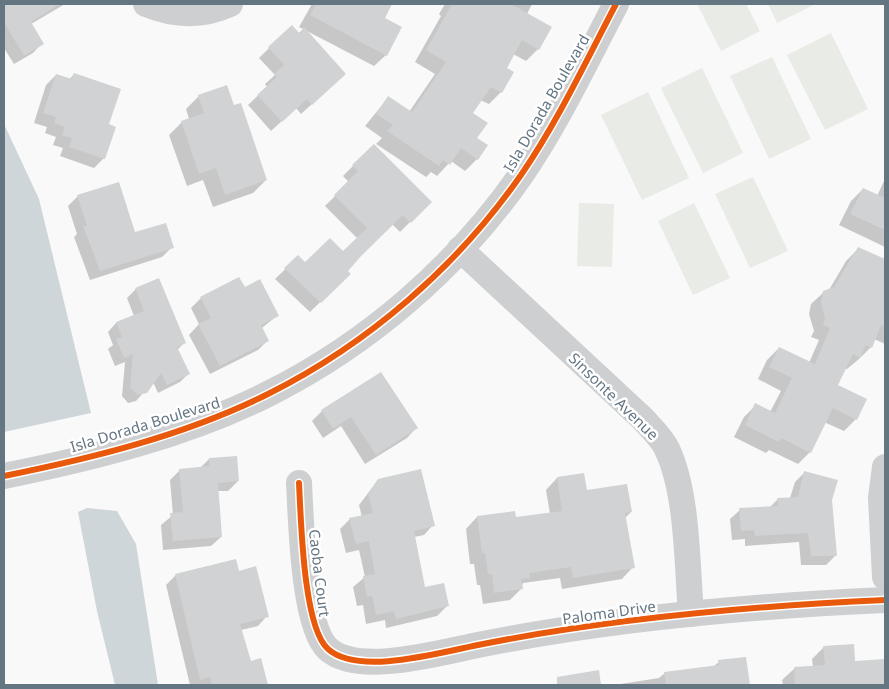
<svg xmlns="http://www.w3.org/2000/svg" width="889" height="689" font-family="'Noto Sans',sans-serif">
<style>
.green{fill:#e8ebe6}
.water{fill:#ced6d9}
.shadow{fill:#0003}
.building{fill:#d0d2d3}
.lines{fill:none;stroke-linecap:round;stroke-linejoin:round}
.minor{stroke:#cecfd0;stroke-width:26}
.cycleway-casing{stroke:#fff;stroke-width:9}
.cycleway{stroke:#e8590c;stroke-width:6}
.labels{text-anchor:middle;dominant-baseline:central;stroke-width:5;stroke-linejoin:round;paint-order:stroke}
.street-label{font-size:15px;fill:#657683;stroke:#fff}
</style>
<rect width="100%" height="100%" fill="#f9f9f9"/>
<g class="green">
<path d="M697,4H746L760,31L721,51Z"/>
<path d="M768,4H813L814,5L777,23Z"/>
<path d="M831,33L868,109L825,130L787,55Z"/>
<path d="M772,57L811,139L769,159L730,76Z"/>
<path d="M702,68L743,153L703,173L661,88Z"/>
<path d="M648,92L689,178L642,200L601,115Z"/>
<path d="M753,177L788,251L750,268L715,194Z"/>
<path d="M579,203L614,204L612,267L577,266Z"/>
<path d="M694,203L730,278L693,295L658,221Z"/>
</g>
<g class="water">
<path d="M4,124L39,199L91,413L4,432Z"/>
<path d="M87,508L117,511L136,544L158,685H115L97,611L78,512Z"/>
</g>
<g class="shadow">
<path d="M4,4H65L31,24L42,43L33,53L14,64L4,48Z"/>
<path d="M312,4H391L383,19L386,55L374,66L305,30L335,83L301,114L296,108L271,131L248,105L267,87L265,84L275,75L259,58L269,48L298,34L303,29L299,27Z"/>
<path d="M445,4H532L527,14L538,49L526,61L513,54L505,68L512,72L501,92L489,104L480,100L471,113L477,159L465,171L451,161L437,176L431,172L426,177L376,144L382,138L365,126L388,98L409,112L435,74L415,62L441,16L439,14Z"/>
<path d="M74,74L107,125L104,158L94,168L60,156L63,148L53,145L56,137L45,133L47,127L34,123L46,85L56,75L69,80Z"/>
<path d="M199,96L233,106L266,180L253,193L213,207L203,180L187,186L169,135L182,122L189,119L186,109Z"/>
<path d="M374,145L430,202L400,232L392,224L346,271L349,274L310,312L275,279L298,257L305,264L343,253L358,239L325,206L349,182L343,176Z"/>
<path d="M885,179V247L839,225L851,201L863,189L877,196Z"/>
<path d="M78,196L135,234L172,247L162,257L90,280L74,237L77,234L68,206Z"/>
<path d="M858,249L885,261V344L874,339L871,347L859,359L847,369L845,368L837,385L856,419L844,431L824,422L810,452L798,464L769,450L766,453L734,437L744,417L756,405L770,412L781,391L758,379L767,360L779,348L809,363L819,340L811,337L814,331L809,314L811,304L824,292L829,290L846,261Z"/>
<path d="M136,289L184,343L177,350L188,374L180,382L158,393L153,382L136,401L128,403L122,396L125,362L115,366L108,349L113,345L108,332L116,323L134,316L127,298Z"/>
<path d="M244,289L278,315L262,328L268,340L258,350L210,374L189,335L199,324L191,308L201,298Z"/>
<path d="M381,373L416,428L407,438L365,464L341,426L323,438L312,421L322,411Z"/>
<path d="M209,459L238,481L228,491H217L221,537L211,546L163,550L161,525L173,515L170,480L180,470L200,468Z"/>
<path d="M804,473L831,500L836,555L826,565H801L799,542L745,546V539L732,540L730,519L740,510L769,508L778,499L790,498L795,482Z"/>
<path d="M583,474L586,492L631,512L625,518L633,567L622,579L562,589L560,578L523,583L521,589L510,600L483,604L480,585H477L474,564H470L466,529L477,517L514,512L515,518L550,514L546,490L557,478Z"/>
<path d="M378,480L433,525L424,535L414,537L424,588L447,606L437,616L386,628L385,620L366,624L363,605L357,606L353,587L365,577L359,550L346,553L340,529L350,519L362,517L359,505Z"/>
<path d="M238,572L267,616L258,626L241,630L250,662L266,684L190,685L166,585L176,575Z"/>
<path d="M824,647L854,662L885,660V685H783L782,680L794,669L813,667L812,659Z"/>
<path d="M745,658L749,685H614L659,678L665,673L714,666L719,662Z"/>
</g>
<g class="building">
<path d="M4,4H60L31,22L44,44L24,56L4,22Z"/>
<path d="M316,4H392L385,18L402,27L387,56L310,15Z"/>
<path d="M452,4H511L552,27L539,50L522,40L507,68L514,72L502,93L491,87L473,113L488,123L477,138L488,145L478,160L461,148L450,165L443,160L439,166L387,131L393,125L376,114L388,96L412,112L446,62L426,50Z"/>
<path d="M292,25L300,34L304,27L346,74L312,105L307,99L282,122L257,95L277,77L274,74L284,65L268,47Z"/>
<path d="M74,73L121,89L109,124L116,127L105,159L69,147L72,138L62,135L65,127L54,123L56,117L43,113L56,74L72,79Z"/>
<path d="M227,85L234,105L241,103L267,180L225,195L216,168L199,174L181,121L204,113L198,95Z"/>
<path d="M374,144L432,202L411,223L403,215L361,256L348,271L351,274L321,303L284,268L298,255L305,262L330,238L343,251L367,228L334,195L358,171L352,165Z"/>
<path d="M119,182L135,232L166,223L174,248L100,271L83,226H87L77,195Z"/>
<path d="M863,188L885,198V230L850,214Z"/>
<path d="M858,247L885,259V327L881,325L872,348L866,345L860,358L853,354L838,385L867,399L857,420L833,408L811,453L781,438L779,442L745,425L755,403L775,413L792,378L769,367L779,347L815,364L830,328L823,325L825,319L821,302L823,291L834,287Z"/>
<path d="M239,277L245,287L260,279L279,316L261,325L269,341L220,366L198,324L211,318L200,297Z"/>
<path d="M159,278L186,343L177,347L190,374L167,385L161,373L147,393L137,395L130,387L133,354L124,358L116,339L122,337L116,322L144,311L135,288Z"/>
<path d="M381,372L418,428L376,455L351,417L333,429L321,410Z"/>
<path d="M237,456L239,481L218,483L222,537L173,541L170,513L183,512L179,469L209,466V458Z"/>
<path d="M421,469L435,526L414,531L425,587L444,583L449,606L396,619L394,611L376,615L372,596L367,597L363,576L375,574L369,541L356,544L349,518L373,513L368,494L378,479Z"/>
<path d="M804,471L838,480L832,500L837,556H811L808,533L755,536L754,530L741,531L739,508L778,506L777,498L798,497Z"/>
<path d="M584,473L587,490L627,484L632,512L625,513L635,568L573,578L571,567L529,573L530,578L521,579L523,589L494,593L492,574H488L485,553H482L477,516L515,511L516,517L562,511L557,477Z"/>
<path d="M236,559L239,571L256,566L269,617L240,624L251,661L261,658L268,685H212L210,677L200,680L175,574Z"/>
<path d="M854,644L855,661L885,659V685H795L794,667L825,665L823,646Z"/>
<path d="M746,657L750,685H666L664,672L719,665L718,660Z"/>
<path d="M599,670L601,685H557V677Z"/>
</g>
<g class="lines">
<g class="minor">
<path d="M146,4C175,16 202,17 230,4"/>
<path d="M460,249L643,419C651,428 662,438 667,449C688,493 687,566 691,614"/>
<path d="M885,467L881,498L885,577"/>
<path d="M4,476C93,458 186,435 268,394C368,344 457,267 521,175C558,121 586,61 616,4"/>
<path d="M299,483C301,518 303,627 328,649C359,677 445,651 483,644C615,618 751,606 885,600"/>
</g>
<g class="cycleway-casing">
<g id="cycleway">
<path d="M4,476C93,458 186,435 268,394C368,344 457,267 521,175C558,121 586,61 616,4"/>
<path d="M299,483C301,518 303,627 328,649C359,677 445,651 483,644C615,618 751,606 885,600"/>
</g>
</g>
<use href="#cycleway" class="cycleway"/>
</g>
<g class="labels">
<g class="street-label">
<text transform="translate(546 103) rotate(-60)">Isla Dorada Boulevard</text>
<text transform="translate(614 396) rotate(44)">Sinsonte Avenue</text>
<text transform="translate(145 424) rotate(-17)">Isla Dorada Boulevard</text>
<text transform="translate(320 573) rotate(83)">Caoba Court</text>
<text transform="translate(609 612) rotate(-8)">Paloma Drive</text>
</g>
</g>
<rect width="889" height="689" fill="none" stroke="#657683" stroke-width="10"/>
</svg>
